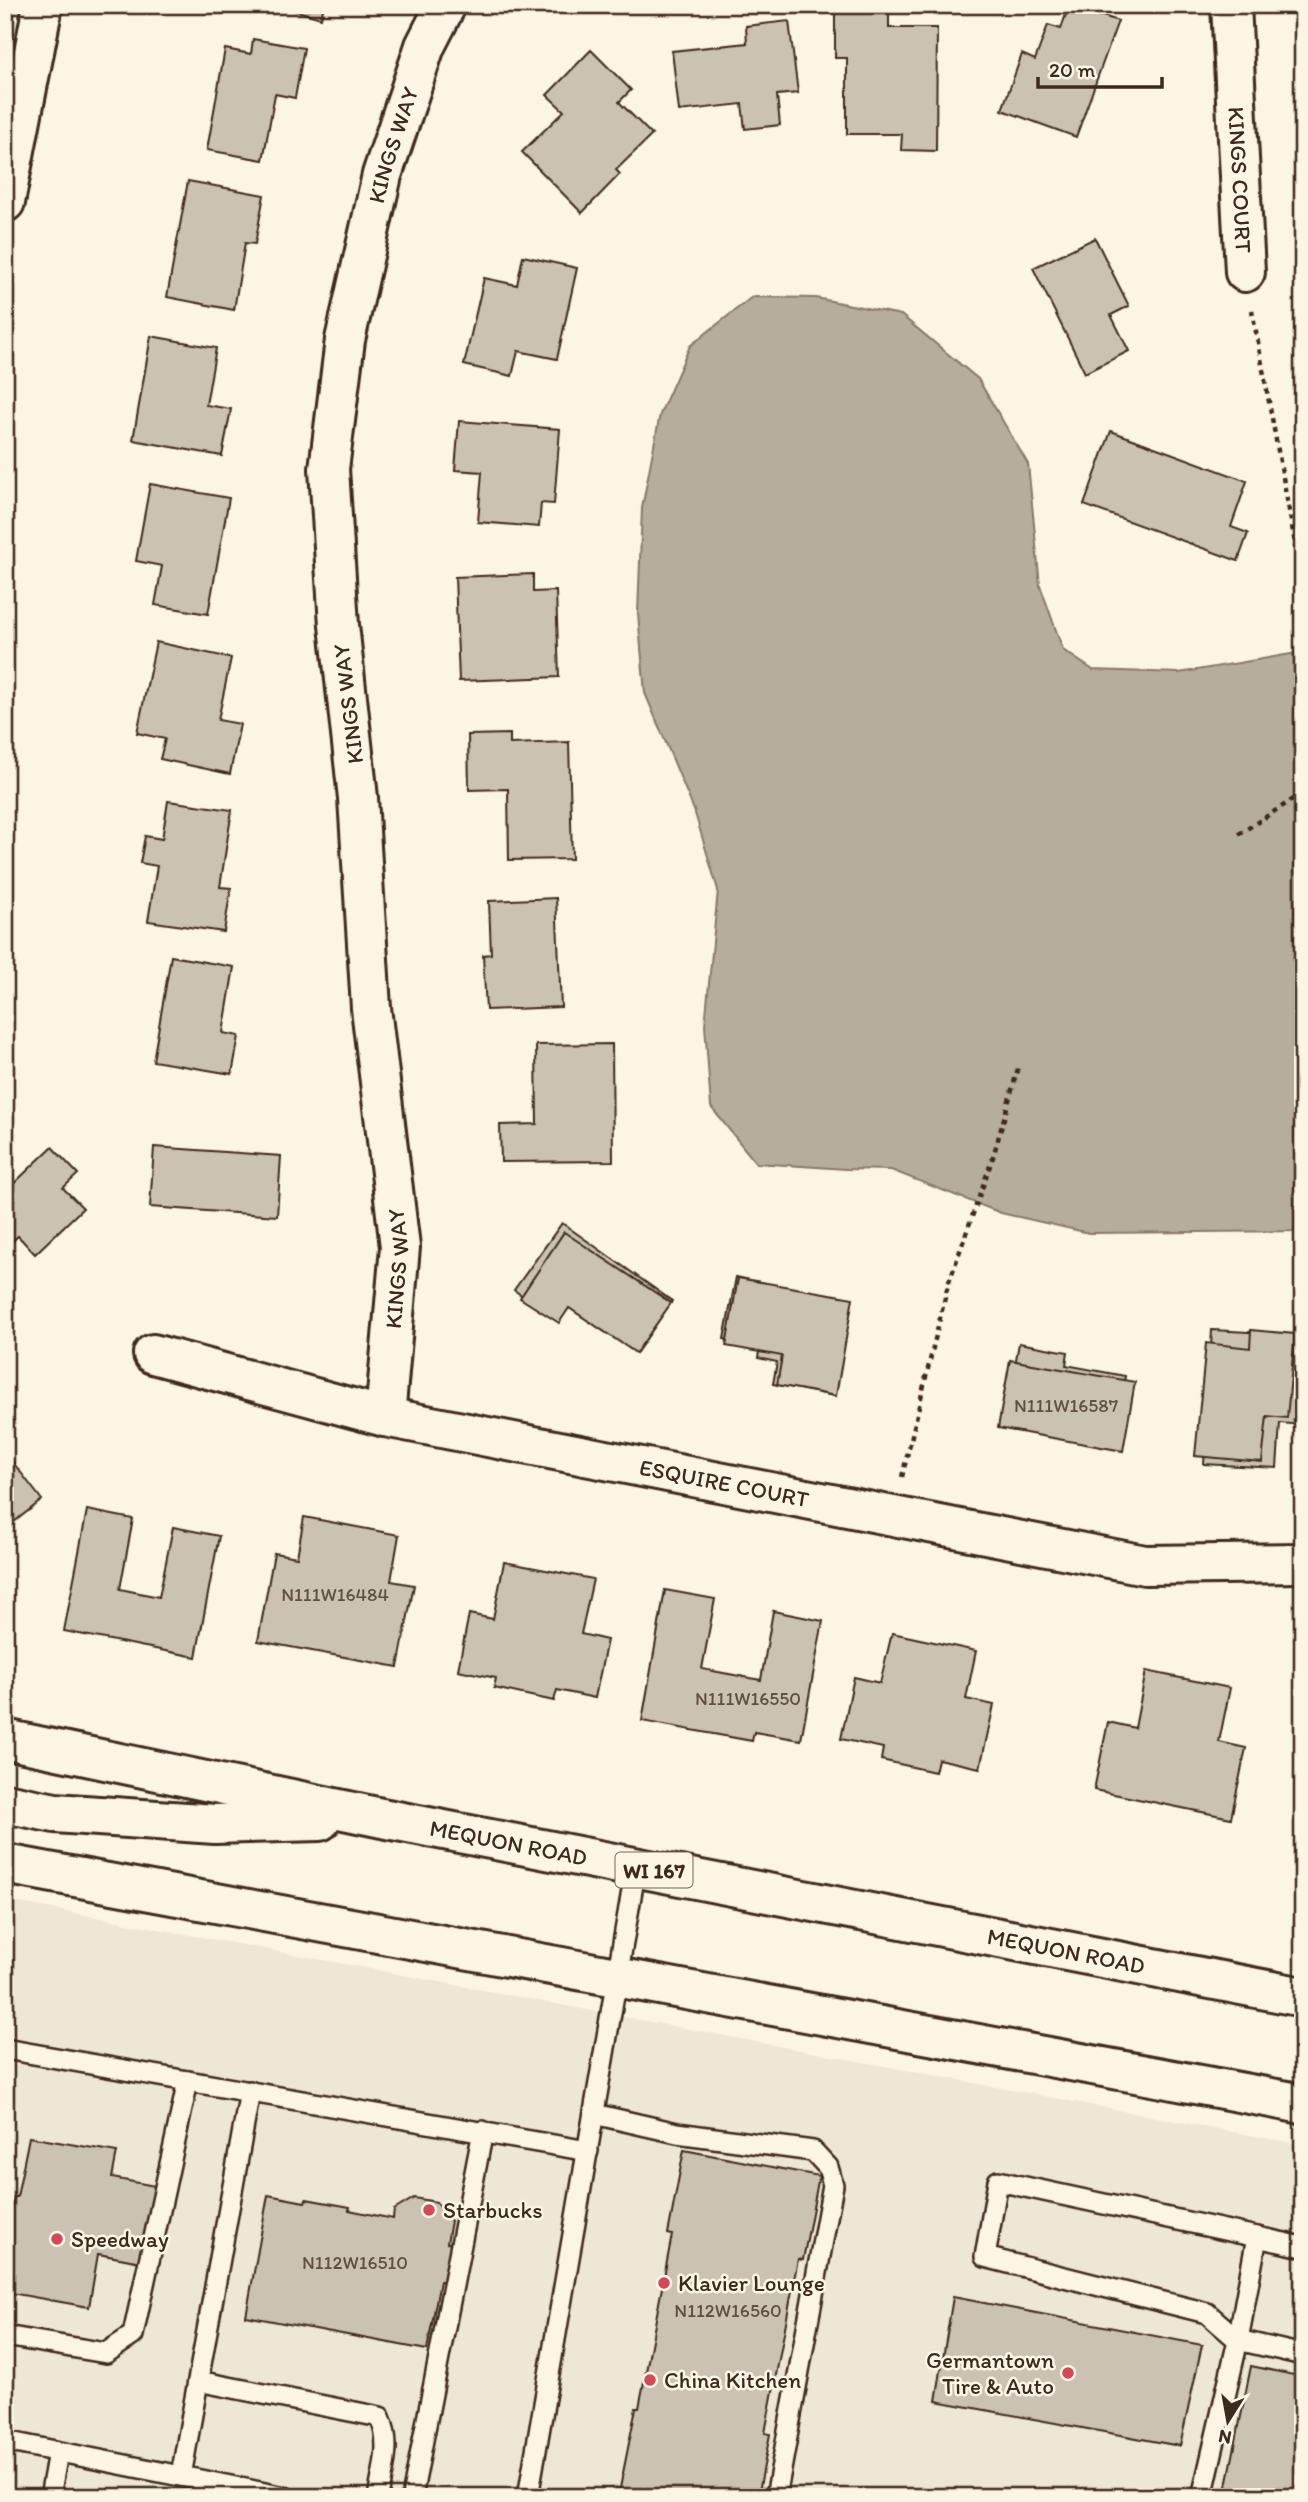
<svg xmlns="http://www.w3.org/2000/svg" width="1308" height="2502" font-family="Itim,sans-serif">
<style>
.built{fill:#eee6d6}
.water{fill:#b7ad9e;stroke:#85796b;stroke-width:2}
.building{fill:#ccc2b3;stroke:#3b2a1e;stroke-width:2}
.lines{fill:none;stroke-linecap:round;stroke-linejoin:round}
.lane-casing{stroke:#3b2a1e;stroke-width:24}
.street-casing{stroke:#3b2a1e;stroke-width:44}
.primary-casing{stroke:#3b2a1e;stroke-width:44}
.path{stroke:#3b2a1e;stroke-width:4.5;stroke-dasharray:5 5;stroke-linecap:butt}
.lane{stroke:#fcf5e5;stroke-width:19}
.street{stroke:#fcf5e5;stroke-width:38}
.primary{stroke:#fcf5e5;stroke-width:38}
.poi-dot{fill:#d1495b;stroke:#fcf5e5;stroke-width:2.5}
.labels{text-anchor:middle;dominant-baseline:central;stroke-width:5;stroke-linejoin:round;paint-order:stroke}
.number-label{font-size:19px;fill:#5f5043}
.shield{fill:#fcf5e5;stroke:#75675a;stroke-width:2}
.shield-label{font-size:21px;font-weight:bold;fill:#3b2a1e}
.street-label{font-size:23px;fill:#3b2a1e;stroke:#fcf5e5}
.poi-label{font-size:23px;fill:#3b2a1e;stroke:#fcf5e5;text-anchor:start}
</style>
<rect width="100%" height="100%" fill="#fcf5e5"/>
<filter id="ink" filterUnits="userSpaceOnUse"><feTurbulence type="fractalNoise" baseFrequency=".0143" numOctaves="2"/><feDisplacementMap in="SourceGraphic" scale="14" xChannelSelector="R" yChannelSelector="G"/><feConvolveMatrix kernelMatrix="1 2 1 2 8 2 1 2 1" color-interpolation-filters="sRGB"/></filter>
<g filter="url(#ink)">
<path class="built" d="M5,1900L1303,2145V2497H5Z"/>
<path class="water" d="M752,297L816,298L901,315L978,379L1028,464L1040,585L1063,650L1093,670L1179,673L1303,652V1231L1089,1233L1001,1213L891,1170L846,1169L756,1163L711,1107L705,1025L718,890L694,810L645,693L638,614L642,508L660,414L690,346Z"/>
<g class="building">
<path d="M276,5H324L321,18Z"/>
<path d="M1069,5L1118,21L1076,137L1002,110L1022,54L1035,60L1048,25L1061,29Z"/>
<path d="M835,9H889V28H937L936,151L901,150L902,134H847V58H835Z"/>
<path d="M789,21L798,93L777,95L780,125L745,129L742,104L679,111L672,51L747,43L746,26Z"/>
<path d="M253,39L304,48L295,98L275,94L263,160L207,150L225,49L251,54Z"/>
<path d="M591,50L631,90L619,102L652,135L616,170L620,174L582,213L522,152L564,111L547,95Z"/>
<path d="M188,181L264,195L255,244L245,243L234,310L167,297Z"/>
<path d="M1095,238L1129,306L1111,315L1129,351L1085,373L1033,268Z"/>
<path d="M523,256L577,268L557,359L518,351L512,376L464,365L484,278L517,285Z"/>
<path d="M151,336L216,348L206,405L231,409L222,456L133,440Z"/>
<path d="M459,421L560,429L554,504L541,503L539,527L478,522L482,472L455,470Z"/>
<path d="M1111,431L1247,481L1231,527L1248,533L1238,561L1084,505Z"/>
<path d="M150,484L229,498L208,614L155,605L162,566L136,561Z"/>
<path d="M533,574V592L556,591L559,677L459,681L455,577Z"/>
<path d="M156,642L231,658L218,720L240,724L230,774L160,759L165,739L137,733Z"/>
<path d="M510,734V744L569,742L572,859L509,860L508,789L469,790L468,735Z"/>
<path d="M168,801L232,810L220,887L231,888L224,932L148,921L157,866L140,863L145,836L162,839Z"/>
<path d="M556,898L561,1007L486,1010L483,955L491,954L489,901Z"/>
<path d="M171,956L234,967L223,1033L239,1036L232,1074L153,1061Z"/>
<path d="M612,1044L613,1161L501,1162L500,1125L537,1124L536,1045Z"/>
<path d="M52,1147L78,1174L63,1188L83,1208L35,1254L18,1236L5,1248V1192Z"/>
<path d="M154,1147L281,1156L277,1216L150,1207Z"/>
<path d="M562,1223L672,1301L637,1352L566,1302L554,1318L514,1290Z"/>
<path d="M564,1232L671,1303L636,1353L569,1308L559,1323L520,1298Z"/>
<path d="M736,1277L848,1301L835,1365L841,1366L835,1396L773,1384L777,1362L758,1358L760,1346L724,1339Z"/>
<path d="M738,1278L853,1298L836,1396L777,1385L782,1356L726,1346Z"/>
<path d="M1212,1330L1303,1335V1425L1280,1423L1277,1468L1204,1464Z"/>
<path d="M1251,1330L1295,1334L1287,1418L1267,1416L1262,1462L1195,1456L1206,1343L1250,1348Z"/>
<path d="M1019,1343L1068,1352L1066,1365L1125,1376L1112,1445L1004,1426Z"/>
<path d="M1010,1360L1135,1382L1123,1451L998,1428Z"/>
<path d="M12,1461L42,1500L5,1529V1466Z"/>
<path d="M87,1510L133,1519L120,1589L159,1597L173,1527L219,1536L196,1657L64,1631Z"/>
<path d="M304,1517L399,1535L391,1581L414,1585L398,1667L258,1641L274,1553L297,1557Z"/>
<path d="M504,1562L593,1579L581,1634L607,1640L595,1698L557,1690L554,1701L494,1688L496,1678L458,1670L469,1614L493,1619Z"/>
<path d="M665,1590L715,1599L702,1669L761,1680L773,1611L823,1621L801,1740L754,1732L752,1741L642,1721Z"/>
<path d="M892,1633L976,1651L966,1699L994,1705L980,1768L938,1759L935,1772L881,1760L883,1748L841,1739L854,1677L880,1683Z"/>
<path d="M1146,1671L1230,1688L1219,1742L1246,1748L1231,1818L1094,1790L1108,1722L1135,1728Z"/>
<path d="M29,2137L117,2152L112,2178L155,2186L141,2262L98,2254L89,2307L5,2292V2245L14,2197H17Z"/>
<path d="M684,2150L819,2176L803,2260L798,2259L765,2433L770,2434L758,2497H639L619,2493L636,2408H639L672,2235L668,2234Z"/>
<path d="M268,2195L305,2202L306,2199L350,2207L349,2210L393,2219L394,2210L414,2198L436,2202L451,2221L447,2243L459,2244L452,2282L440,2281L427,2350L246,2316Z"/>
<path d="M953,2297L1202,2345L1180,2446L936,2401Z"/>
<path d="M1251,2366L1303,2377V2497H1252L1226,2491Z"/>
</g>
<g class="lines">
<g class="lane-casing">
<g id="lane">
<path d="M5,2049L588,2151"/>
<path d="M594,2114L677,2133L813,2151L828,2167L833,2185L776,2497"/>
<path d="M1257,2237L1238,2340L1303,2355"/>
<path d="M5,2336L106,2353L133,2335L188,2081"/>
<path d="M198,2381L380,2417C392,2444 383,2469 378,2497"/>
<path d="M5,2441L285,2497"/>
<path d="M181,2476L250,2091"/>
<path d="M50,2497L58,2452"/>
<path d="M412,2497L483,2131"/>
<path d="M528,2497L636,1867"/>
<path d="M1202,2497L1238,2340L1207,2313L985,2257L998,2181L1303,2247"/>
</g>
</g>
<g class="street-casing">
<g id="street">
<path id="s1" d="M1231,5L1245,272"/>
<path d="M5,202L43,5"/>
<path id="s2" d="M153,1354L385,1417L1145,1565L1303,1563"/>
<path id="s3" d="M385,1417L400,1247L371,1008L358,798L339,625L329,469L345,340L382,175L425,46L446,5"/>
</g>
</g>
<g class="primary-casing">
<g id="primary">
<path id="s4" d="M5,1739L382,1818L1303,1997"/>
<path d="M5,1803L55,1813L215,1824L320,1821"/>
<path d="M5,1864L1303,2104"/>
</g>
</g>
<g class="path">
<path d="M1252,310L1303,586"/>
<path d="M1239,834L1303,793"/>
<path d="M902,1477L948,1285L993,1157L1019,1065"/>
</g>
<use href="#lane" class="lane"/>
<use href="#street" class="street"/>
<use href="#primary" class="primary"/>
</g>
</g>
<g class="poi-dot">
<circle cx="429" cy="2210" r="7"/>
<circle cx="57" cy="2239" r="7"/>
<circle cx="664" cy="2283" r="7"/>
<circle cx="1068" cy="2373" r="7"/>
<circle cx="650" cy="2380" r="7"/>
</g>
<g class="labels">
<g class="number-label">
<text x="1066" y="1405">N111W16587</text>
<text x="335" y="1594">N111W16484</text>
<text x="748" y="1698">N111W16550</text>
<text x="355" y="2262">N112W16510</text>
<text x="728" y="2310">N112W16560</text>
</g>
<rect class="shield" x="615.5" y="1852.5" width="77" height="35" rx="5"/>
<g class="shield-label">
<text x="654" y="1870">WI 167</text>
</g>
<g class="street-label">
<text stroke="none"><textPath href="#s3" startOffset="1283">KINGS WAY</textPath></text>
<text stroke="none"><textPath href="#s1" startOffset="175">KINGS COURT</textPath></text>
<text transform="translate(348 704) rotate(-97)">KINGS WAY</text>
<text stroke="none"><textPath href="#s3" startOffset="149">KINGS WAY</textPath></text>
<text stroke="none"><textPath href="#s2" startOffset="586">ESQUIRE COURT</textPath></text>
<text stroke="none"><textPath href="#s4" startOffset="514">MEQUON ROAD</textPath></text>
<text stroke="none"><textPath href="#s4" startOffset="1082">MEQUON ROAD</textPath></text>
</g>
<g class="poi-label">
<text x="443" y="2210">Starbucks</text>
<text x="71" y="2239">Speedway</text>
<text x="678" y="2283">Klavier Lounge</text>
<text x="1054" y="2360" text-anchor="end">Germantown<tspan x="1054" dy="26">Tire &amp; Auto</tspan></text>
<text x="664" y="2380">China Kitchen</text>
</g>
</g>
<rect width="1308" height="2502" fill="none" stroke="#fcf5e5" stroke-width="28"/>
<rect x="14" y="14" width="1280" height="2474" fill="none" stroke="#3b2a1e" stroke-width="2.5" filter="url(#ink)"/>
<g transform="translate(1228 2421) rotate(191)" stroke="#fcf5e5" stroke-width="5" paint-order="stroke">
<path d="M0-5L12 26L0 18L-12 26Z" fill="#3b2a1e"/>
<text y="-10" font-size="19" font-weight="bold" text-anchor="middle" fill="#3b2a1e">N</text>
</g>
<path d="M1038 77v10h124v-10" fill="none" stroke="#3b2a1e" stroke-width="3.5"/>
<text x="1049" y="77" font-size="21" fill="#3b2a1e" stroke="#fcf5e5" stroke-width="5" paint-order="stroke">20 m</text>
</svg>
